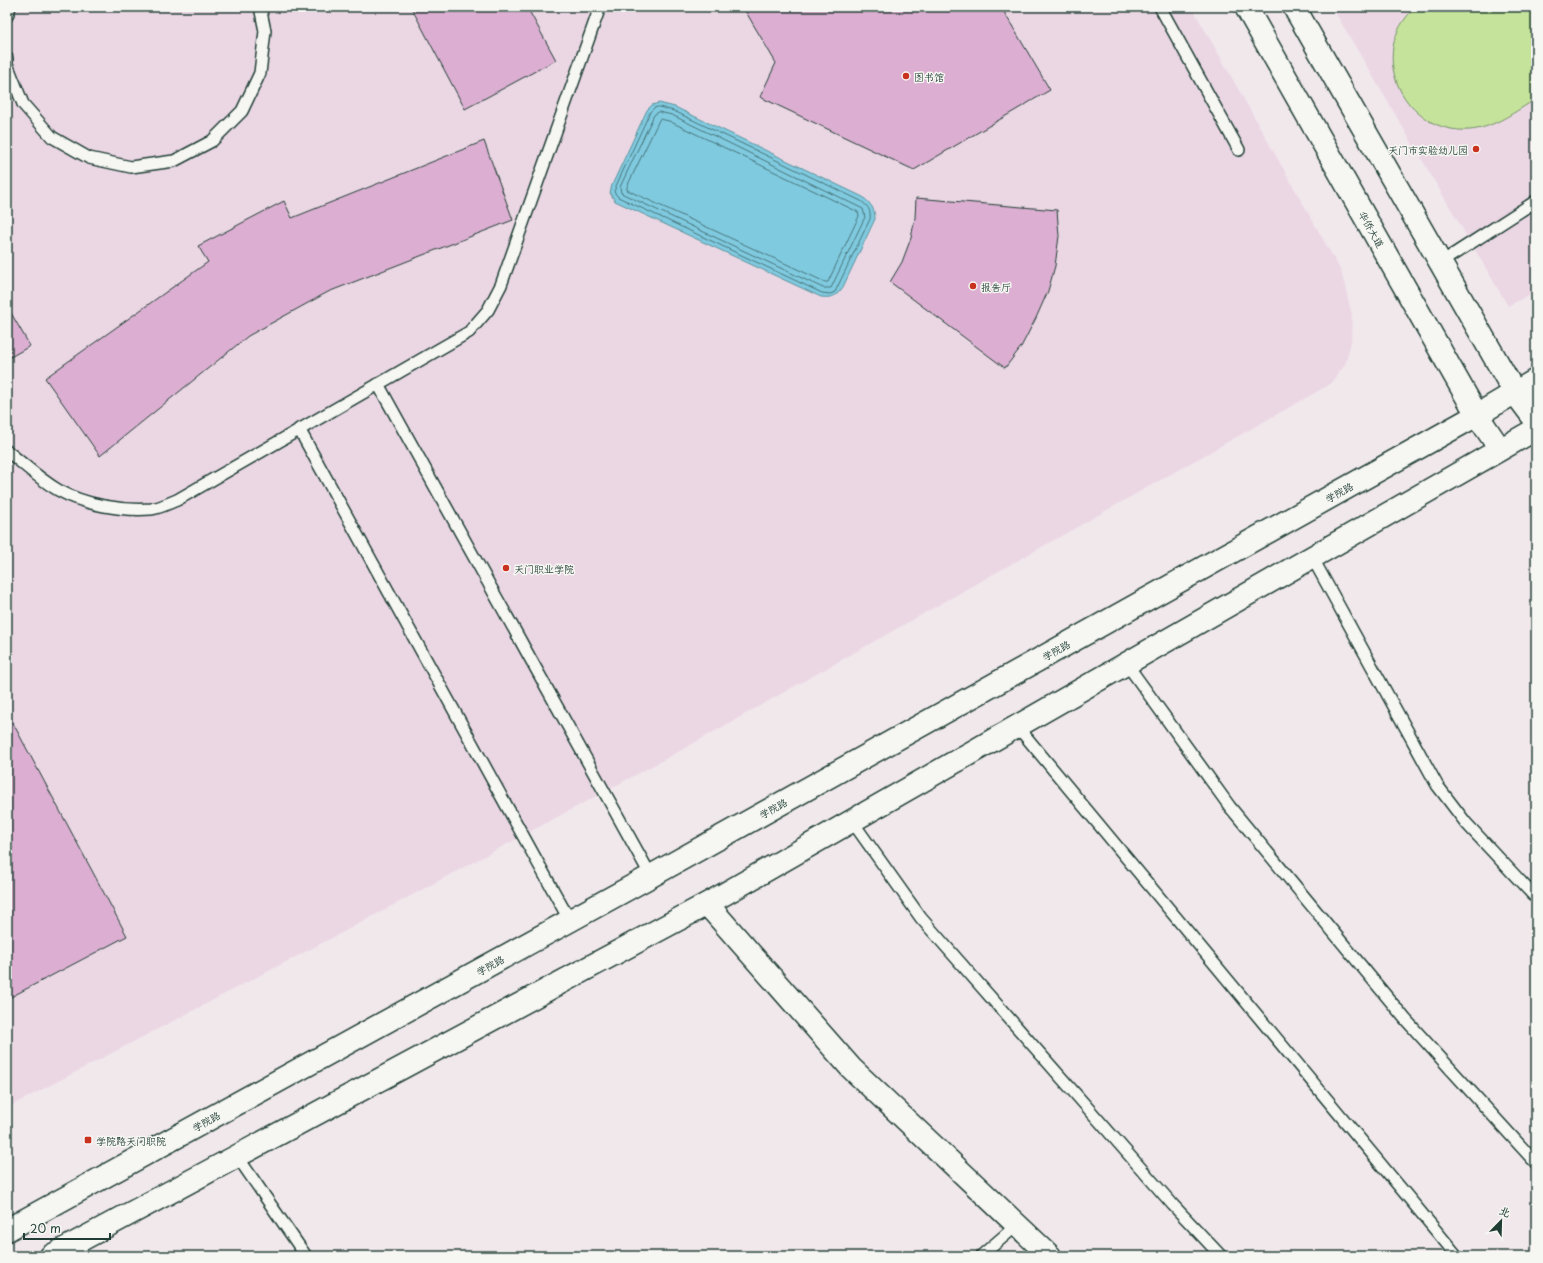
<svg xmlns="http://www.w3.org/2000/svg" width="1543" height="1263" font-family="'Playpen Sans','LXGW WenKai TC',sans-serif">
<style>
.built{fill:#ebd7e4}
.green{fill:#c5e39b;stroke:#729068}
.water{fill:#80cae0;stroke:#59929b}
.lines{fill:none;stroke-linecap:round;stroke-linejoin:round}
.shore{stroke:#467579;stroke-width:1}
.building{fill:#dcafd2;stroke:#1f3d34}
.lane-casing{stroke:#1f3d34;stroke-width:14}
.street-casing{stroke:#1f3d34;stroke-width:25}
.secondary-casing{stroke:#1f3d34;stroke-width:25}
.lane{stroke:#f6f6f2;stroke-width:11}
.street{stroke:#f6f6f2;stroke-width:22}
.secondary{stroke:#f6f6f2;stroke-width:22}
.poi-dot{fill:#c8321e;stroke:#f6f6f2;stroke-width:1.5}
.labels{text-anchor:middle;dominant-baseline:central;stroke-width:3;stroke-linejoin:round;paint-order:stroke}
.poi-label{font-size:10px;fill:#1f3d34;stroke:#f6f6f2;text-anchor:start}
.street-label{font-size:10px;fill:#1f3d34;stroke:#f6f6f2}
</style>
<rect width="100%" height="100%" fill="#f1e8ec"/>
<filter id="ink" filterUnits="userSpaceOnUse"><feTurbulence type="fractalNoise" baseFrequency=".025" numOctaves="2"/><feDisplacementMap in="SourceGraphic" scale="8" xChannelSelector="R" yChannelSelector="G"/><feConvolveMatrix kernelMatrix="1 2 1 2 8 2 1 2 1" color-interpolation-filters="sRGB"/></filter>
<g filter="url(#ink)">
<g class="built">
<path d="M7,7H1192L1341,271L1352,315L1351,342L1345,365L1329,385L680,751L349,929L7,1108Z"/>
<path d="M1332,7H1536V291L1508,306Z"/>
</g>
<path class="green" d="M1416,7H1536V99C1516,111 1494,128 1470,130C1404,135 1364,52 1416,7Z"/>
<path class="water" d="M659,103L675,107L863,197C871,204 875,209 875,219L843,287C836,297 832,298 821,297L615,201L610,193L612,185L647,110L652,105Z"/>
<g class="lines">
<g class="shore">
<path d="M659,107L674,111L861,201C868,206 871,210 870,219L835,292L830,294L822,293L618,197L614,192L616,186L650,112L654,108Z"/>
<path d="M659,112L672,115L863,209L865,217L831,288H823L621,193L620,187L654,115Z"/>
<path d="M660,119L669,121L858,212L859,216L828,282H825L627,190V187Z"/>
</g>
</g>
<g class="building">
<path d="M411,7H527L556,60L465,109Z"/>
<path d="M743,7H1001L1050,90L914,170L760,97L776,63Z"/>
<path d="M484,141L513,220L328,292L248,336L100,456L45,378L208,262L198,246L284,201L292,218Z"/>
<path d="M916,198L1057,210L1059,236L1055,266L1048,291L1036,318L1021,347L1005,368L890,282L902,262L911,238L915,218Z"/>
<path d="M7,306L30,346L7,359Z"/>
<path d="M7,712L127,936L7,999Z"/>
</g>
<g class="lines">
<g class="lane-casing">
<g id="lane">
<path d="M1160,7L1239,150"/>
<path d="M7,16L10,7"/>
<path d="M7,58V64L23,104L52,137L89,158L131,167L174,161L212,141L242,111L260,73L265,31L260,7"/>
<path d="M1440,263L1536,201"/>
<path d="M378,384L651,876"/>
<path d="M299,429L570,921"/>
<path d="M7,451C24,464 39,479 58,490C85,505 121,511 151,509C160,508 169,503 177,500L469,332L488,310L501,285L600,7"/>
<path d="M1312,557L1437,785L1466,823L1536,898"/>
<path d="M1126,663L1230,807L1406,1020L1536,1163"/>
<path d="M1017,726L1457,1256"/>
<path d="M852,821L921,918L1173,1205L1221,1256"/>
<path d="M237,1156L306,1256"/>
<path d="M981,1256L1017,1225"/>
</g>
</g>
<g class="street-casing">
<g id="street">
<path d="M1246,7L1477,415L1500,449"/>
<path d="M1294,7L1515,393L1536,421"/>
<path d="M707,904L851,1068L1050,1256"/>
</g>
</g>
<g class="secondary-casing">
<g id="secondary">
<path d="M7,1230L651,876L1477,415L1536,380"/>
<path d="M51,1256L707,904L1536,429"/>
</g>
</g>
<use href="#lane" class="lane"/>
<use href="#street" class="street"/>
<use href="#secondary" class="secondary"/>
</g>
</g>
<g class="poi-dot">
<circle cx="906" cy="76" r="4"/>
<circle cx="1476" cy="149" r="4"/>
<circle cx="973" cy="286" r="4"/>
<circle cx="506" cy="568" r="4"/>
<rect x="84" y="1136" width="8" height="8" rx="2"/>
</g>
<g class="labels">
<g class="poi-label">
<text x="914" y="76">图书馆</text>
<text x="1468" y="149" text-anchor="end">天门市实验幼儿园</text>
<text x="981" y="286">报告厅</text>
<text x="514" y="568">天门职业学院</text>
<text x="96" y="1140">学院路天门职院</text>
</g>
<g class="street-label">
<text transform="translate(1372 229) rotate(61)">华侨大道</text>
<text transform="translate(1339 492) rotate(-29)">学院路</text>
<text transform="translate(1056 650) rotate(-29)">学院路</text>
<text transform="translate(773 808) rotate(-29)">学院路</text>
<text transform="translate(490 965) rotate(-29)">学院路</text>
<text transform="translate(206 1121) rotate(-29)">学院路</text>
</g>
</g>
<rect width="1543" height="1263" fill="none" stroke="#f6f6f2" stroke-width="24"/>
<rect x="12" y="12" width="1519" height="1239" fill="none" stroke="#1f3d34" stroke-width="1.5" filter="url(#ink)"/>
<g transform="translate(1501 1221) rotate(23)" stroke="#f6f6f2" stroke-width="3" paint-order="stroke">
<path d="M0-3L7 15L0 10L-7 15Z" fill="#1f3d34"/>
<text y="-6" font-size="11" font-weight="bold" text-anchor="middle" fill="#1f3d34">北</text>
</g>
<path d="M24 1233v6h86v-6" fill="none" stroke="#1f3d34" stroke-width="2"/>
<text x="30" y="1233" font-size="12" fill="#1f3d34" stroke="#f6f6f2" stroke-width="3" paint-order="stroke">20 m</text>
</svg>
